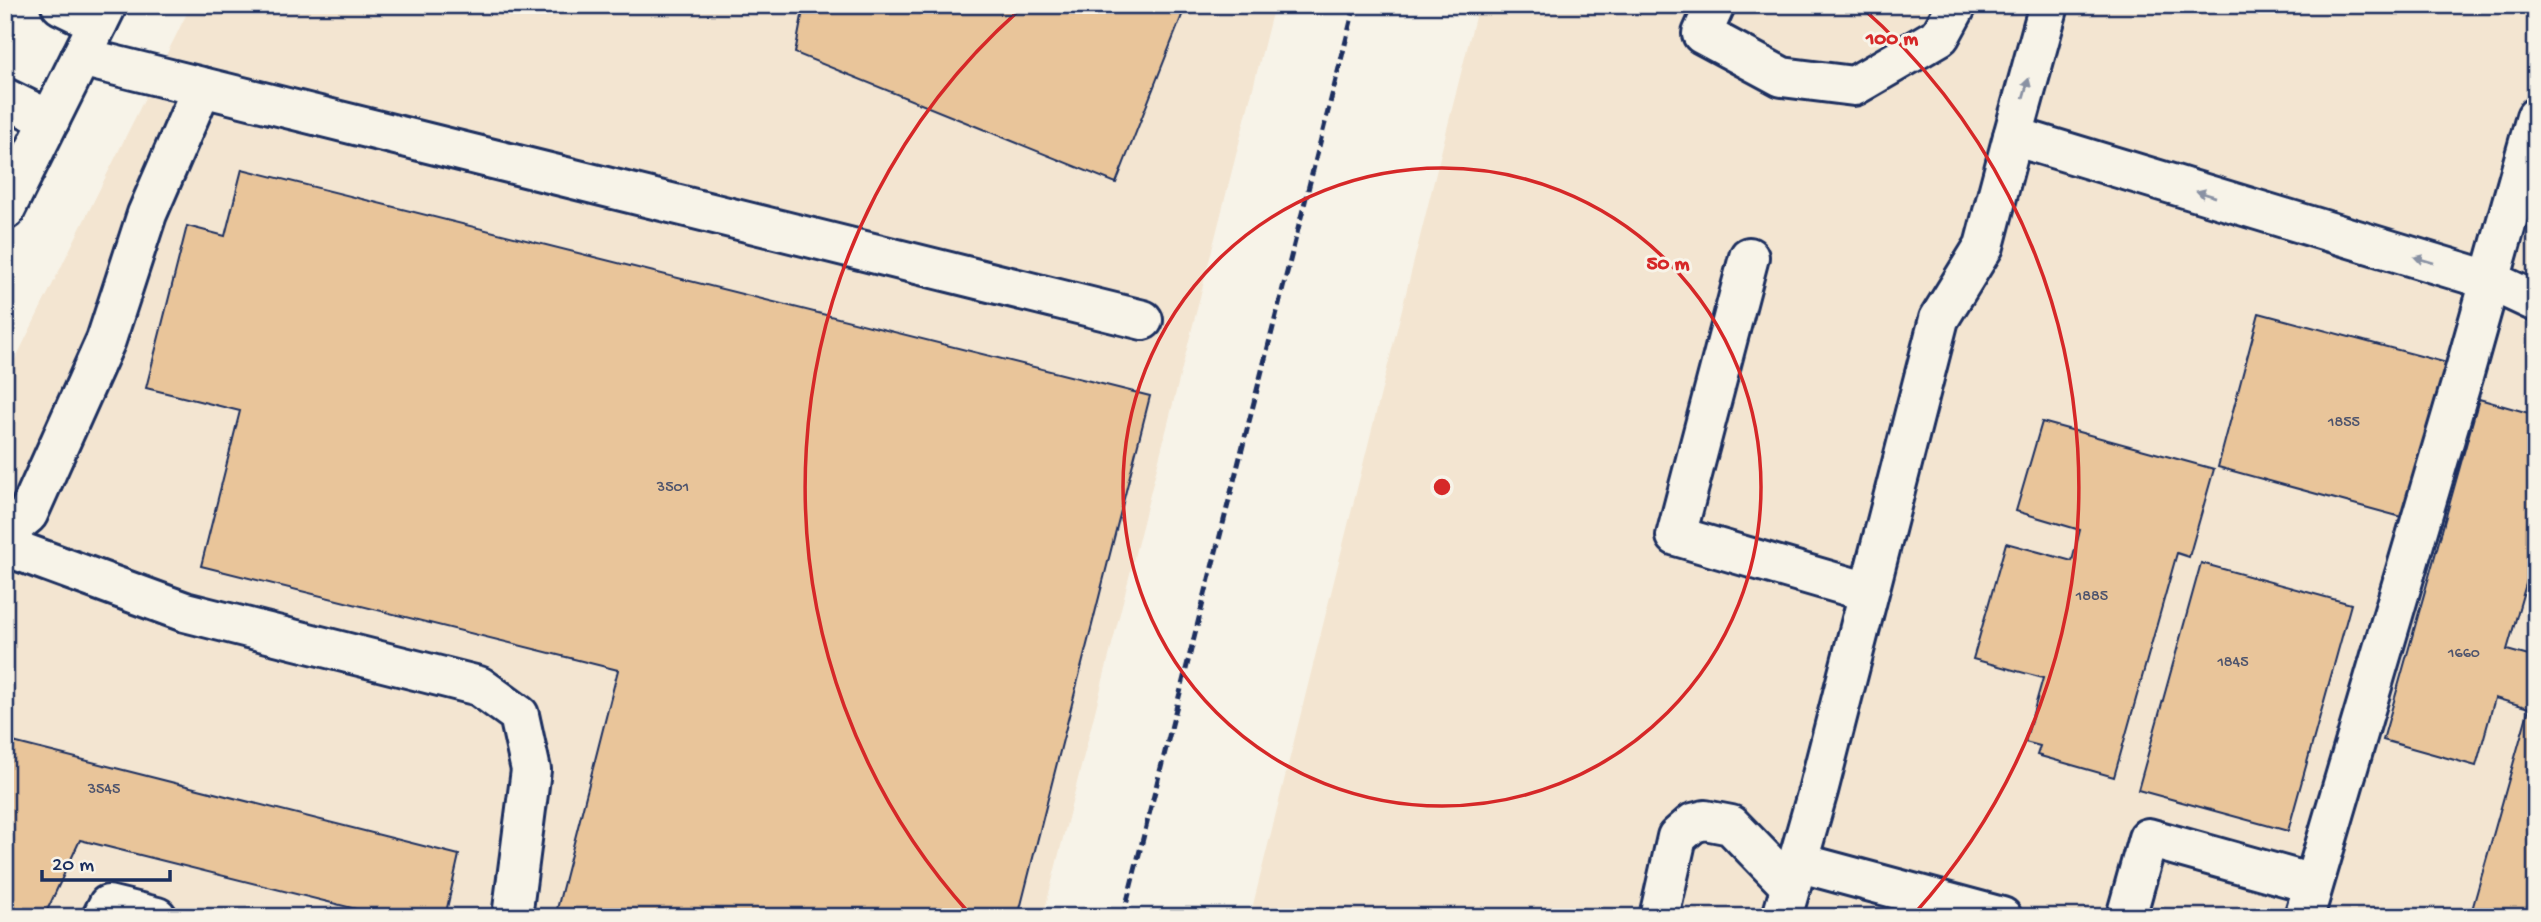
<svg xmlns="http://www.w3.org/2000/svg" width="2541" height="922" font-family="'Gochi Hand',sans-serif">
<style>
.built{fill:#f3e5d1}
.building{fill:#e9c59a;stroke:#1b2f5e;stroke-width:2}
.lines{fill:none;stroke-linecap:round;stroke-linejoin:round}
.minor-casing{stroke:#1b2f5e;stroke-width:44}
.major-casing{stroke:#1b2f5e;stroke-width:44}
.minor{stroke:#f7f3e8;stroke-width:38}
.major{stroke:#f7f3e8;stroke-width:38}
.rail{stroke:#1b2f5e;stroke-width:5;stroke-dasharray:10 5;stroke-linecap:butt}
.oneway{fill:#8991a3}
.ring{fill:none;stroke:#d62828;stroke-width:3.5}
.labels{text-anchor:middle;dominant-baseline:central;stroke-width:6;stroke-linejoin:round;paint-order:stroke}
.number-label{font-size:16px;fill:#4e546d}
.centre{fill:#d62828;stroke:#f7f3e8;stroke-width:3.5}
.ring-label{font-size:21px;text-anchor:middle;font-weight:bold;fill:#d62828;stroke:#f7f3e8;stroke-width:6;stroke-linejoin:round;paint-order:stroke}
</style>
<rect width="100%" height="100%" fill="#f7f3e8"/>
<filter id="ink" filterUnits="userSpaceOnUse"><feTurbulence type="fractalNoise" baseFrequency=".0143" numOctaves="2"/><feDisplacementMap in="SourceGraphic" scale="14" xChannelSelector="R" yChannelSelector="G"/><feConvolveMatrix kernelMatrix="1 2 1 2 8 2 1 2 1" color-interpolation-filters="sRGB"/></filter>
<g filter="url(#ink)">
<g class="built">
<path d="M191,5H1274L1043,917H5V380Z"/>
<path d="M1478,5H2536V917H1250Z"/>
</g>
<g class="building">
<path d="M804,5H1186L1116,183L795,53Z"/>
<path d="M242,169L1150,396L1018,917H555L618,670L201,566L240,411L146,388L187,226L225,236Z"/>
<path d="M2259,313L2447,363L2405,518L2218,467Z"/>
<path d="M2479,399L2536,415V549L2507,650L2536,658V917H2470L2529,708L2495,698L2476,766L2383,740Z"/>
<path d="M2042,422L2214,469L2189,557L2177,553L2114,777L2037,755L2040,746L2025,742L2043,678L1973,659L2006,543L2072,561L2080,530L2016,511Z"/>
<path d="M2201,563L2351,604L2288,831L2138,790Z"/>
<path d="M5,740L459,855L445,917H388L80,840L44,917H5Z"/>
</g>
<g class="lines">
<g class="minor-casing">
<g id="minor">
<path d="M61,5L98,23"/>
<path d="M1715,5L1702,34L1782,77L1854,86L1940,36L1957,5"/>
<path d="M2049,5L2013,136L2489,280L2536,302"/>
<path d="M81,57L1143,320"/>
<path d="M5,98L50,120"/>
<path d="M1749,257L1676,536L1868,592"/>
<path d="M5,533L28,514L106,340L147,214L202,87"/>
<path d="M5,546L185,612L479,686L519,715L531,770L512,917"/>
<path d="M1797,862L2002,917"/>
<path d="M102,917L108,905L157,917"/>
<path d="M1659,917L1677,837L1693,823L1705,820L1731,825L1790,886"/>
<path d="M1782,917L1818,791L1939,319L1984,246L2013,136"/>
<path d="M2126,917L2148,838L2313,884"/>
<path d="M2304,917L2463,377L2536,117"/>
</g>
</g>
<g class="major-casing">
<path id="major" d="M5,210L107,5"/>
</g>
<use href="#minor" class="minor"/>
<use href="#major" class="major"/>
<path class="rail" d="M1123,917L1355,5"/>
</g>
<defs><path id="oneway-solid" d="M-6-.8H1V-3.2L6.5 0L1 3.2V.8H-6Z" transform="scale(1.75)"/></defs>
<g class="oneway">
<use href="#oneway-solid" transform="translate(2026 88) rotate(-74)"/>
<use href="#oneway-solid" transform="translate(2206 194) rotate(-163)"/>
<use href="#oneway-solid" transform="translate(2424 260) rotate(-163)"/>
</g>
</g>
<g class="ring">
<circle cx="1442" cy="487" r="319"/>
<path d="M969 913A637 637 0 0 1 1024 6M1860 6A637 637 0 0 1 1915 913"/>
</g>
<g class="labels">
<g class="number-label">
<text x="2344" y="423">1855</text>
<text x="673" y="488">3501</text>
<text x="2092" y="597">1885</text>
<text x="2464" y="654">1660</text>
<text x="2233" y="663">1845</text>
<text x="104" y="790">3545</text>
</g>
</g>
<circle cx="1442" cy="487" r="10" class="centre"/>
<g class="ring-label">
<text x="1892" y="44">100 m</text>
<text x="1668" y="269">50 m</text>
</g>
<rect width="2541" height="922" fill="none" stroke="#f7f3e8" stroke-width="28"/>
<rect x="14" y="14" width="2513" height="894" fill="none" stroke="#1b2f5e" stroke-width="2.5" filter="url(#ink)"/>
<path d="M42 870v10h128v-10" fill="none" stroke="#1b2f5e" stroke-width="3.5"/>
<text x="52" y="870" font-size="21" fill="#1b2f5e" stroke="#f7f3e8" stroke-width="5" paint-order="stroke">20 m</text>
</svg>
